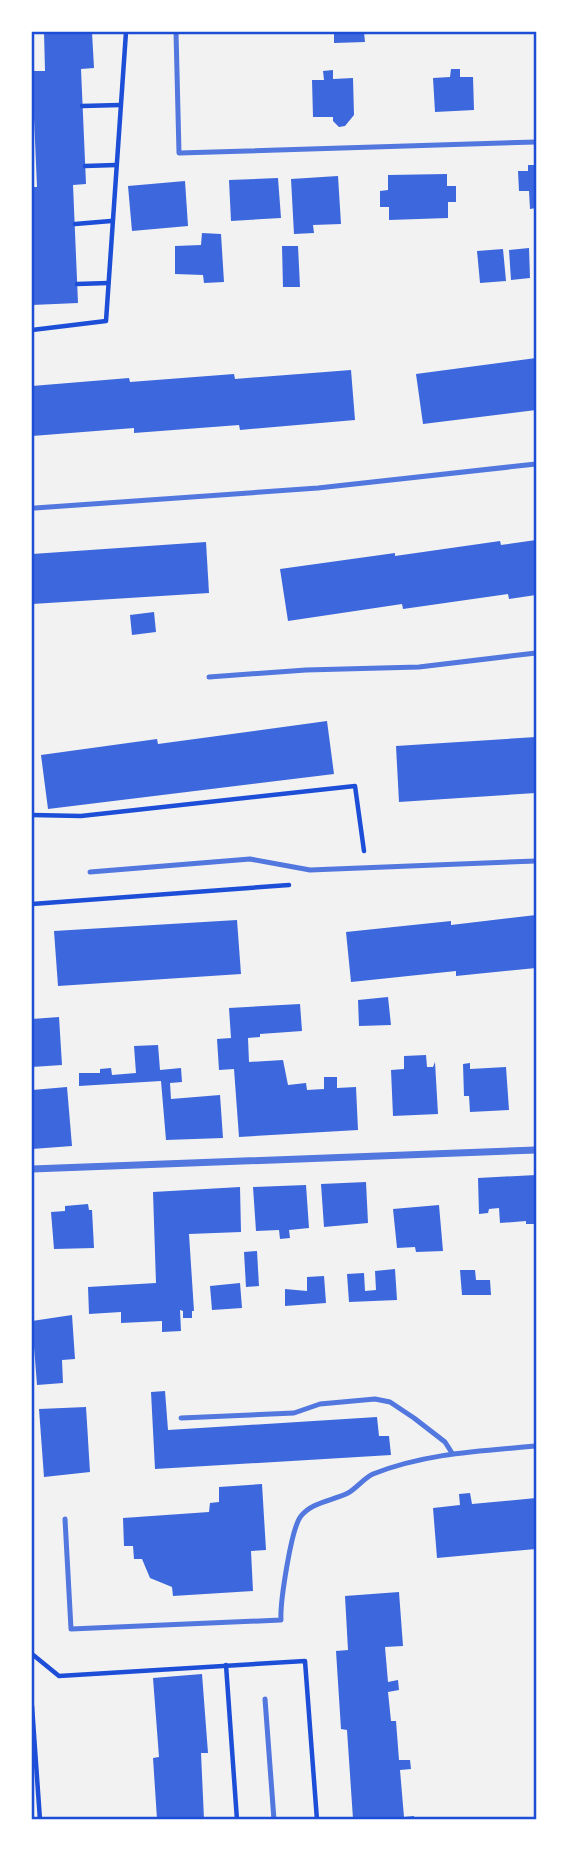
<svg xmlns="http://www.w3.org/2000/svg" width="568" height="1851" font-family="Raleway,sans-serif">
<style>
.building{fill:#3d67dc}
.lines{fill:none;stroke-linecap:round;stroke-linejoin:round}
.path{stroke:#1d4ed8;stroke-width:4.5}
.service{stroke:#5277de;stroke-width:5}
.minor{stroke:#5277de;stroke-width:7}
.neatline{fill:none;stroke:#1d4ed8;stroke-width:2.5}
</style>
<rect width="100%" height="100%" fill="#f2f2f2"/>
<g class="building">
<path d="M44,32H92L94,68L81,69L86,184L73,185L78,303L32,305V187H37L32,71H45Z"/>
<path d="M334,32H364L365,42L334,43Z"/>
<path d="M451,69H460V77H473L474,110L435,112L433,78L450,77Z"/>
<path d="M333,70V79L353,78L354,115L345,126L339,127L333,121V117H313L312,80H324L323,71Z"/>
<path d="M528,165H536V208L530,209L529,191H519L518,171H528Z"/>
<path d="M447,174V186H456V202H448V218L389,220V207H380V191L388,190V175Z"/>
<path d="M338,176L341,224L313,225L314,233L294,234L291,179Z"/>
<path d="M278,178L281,218L231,221L229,180Z"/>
<path d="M185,181L188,226L132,231L128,186Z"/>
<path d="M202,233L221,234L224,282L204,283L203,275L175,274V246L201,245Z"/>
<path d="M282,246H298L300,287H283Z"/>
<path d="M529,248L530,278L511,280L509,250Z"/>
<path d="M503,249L506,281L480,283L477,251Z"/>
<path d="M536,358V410L423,424L416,374Z"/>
<path d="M351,370L355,420L240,430L239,425L134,433V428L32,436V386L129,378L130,382L234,374L235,379Z"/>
<path d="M536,540V595L509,599L508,594L403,609L402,604L288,621L280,569L395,553V556L500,541L501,545Z"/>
<path d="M206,542L209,593L32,604V554Z"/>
<path d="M154,612L156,632L132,635L130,615Z"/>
<path d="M327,721L334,774L48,809L41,755L157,739L158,744Z"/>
<path d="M536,737V793L399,802L396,746Z"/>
<path d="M536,915V968L456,976V971L351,982L346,932L451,921V925Z"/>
<path d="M237,920L241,974L58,986L54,931Z"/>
<path d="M388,997L391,1025L359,1026L358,1000Z"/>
<path d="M300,1004L302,1031L260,1034V1037L248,1038L249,1062L283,1060L288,1085L306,1083L307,1090L324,1089V1077H337V1088L356,1087L358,1130L239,1137L234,1069L219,1070L217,1039L231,1038L229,1008Z"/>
<path d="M59,1017L62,1065L32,1067V1019Z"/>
<path d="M158,1045L160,1070L181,1068L182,1082L170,1083L171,1099L220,1095L223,1138L166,1140L161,1081L79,1086V1073H100V1069L111,1068L112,1075L136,1073L134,1046Z"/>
<path d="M426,1055L427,1067H433L435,1062L438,1114L393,1116L391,1070L404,1069V1056Z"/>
<path d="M470,1063V1069L506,1067L509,1110L470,1112L469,1096H464L463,1064Z"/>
<path d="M67,1087L72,1146L32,1149V1090Z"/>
<path d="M536,1175V1224H526V1221L500,1223L499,1208L489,1209L488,1213L479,1214L478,1178Z"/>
<path d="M366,1182L368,1223L324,1227L321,1184Z"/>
<path d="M306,1185L309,1228L289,1230L290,1238L280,1239L279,1230L256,1231L253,1187Z"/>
<path d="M240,1187L241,1232L189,1234L194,1311H192V1318H183V1311L180,1310L181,1331L162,1332V1321L121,1323V1312L89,1314L88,1287L156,1283L153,1192Z"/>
<path d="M88,1204L89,1210H92L94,1248L54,1249L51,1212L65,1211V1206Z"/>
<path d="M439,1205L443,1251L416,1252L415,1247L397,1248L393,1209Z"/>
<path d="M257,1251L259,1286L246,1287L244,1252Z"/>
<path d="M395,1269L397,1300L349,1302L347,1274L364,1273L365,1291L376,1290L375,1271Z"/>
<path d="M460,1270H475L476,1280H490L491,1295H462Z"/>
<path d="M324,1276L326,1303L285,1306V1289L307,1291V1277Z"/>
<path d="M240,1283L242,1308L212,1310L210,1286Z"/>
<path d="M72,1315L75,1359L62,1360L63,1383L37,1385L32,1321Z"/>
<path d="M165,1391L168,1430L377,1417L379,1436H389L391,1455L155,1469L151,1392Z"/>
<path d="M86,1407L90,1472L44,1477L39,1409Z"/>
<path d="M262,1484L266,1550L251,1551L253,1591L173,1596L172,1587L150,1578L142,1559H134L133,1546H124L123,1518L209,1512L210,1503L219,1502V1487Z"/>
<path d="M470,1493L472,1504L536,1498V1549L437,1558L433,1508L460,1505L459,1494Z"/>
<path d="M399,1592L403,1646L385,1647L388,1682L398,1680L399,1690L388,1692L391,1721H396L399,1760H410L411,1769L400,1770L404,1817L414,1816V1819H353L347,1730L341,1729L336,1651L348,1650L345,1596Z"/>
<path d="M202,1674L208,1753H201L204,1819H157L153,1758L159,1757L153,1678Z"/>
</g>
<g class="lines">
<g class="path">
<path d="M82,106L120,105"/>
<path d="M85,166L116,165"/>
<path d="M75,224L111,221"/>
<path d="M77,284L108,283"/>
<path d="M32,330L106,321L126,32"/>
<path d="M32,815L81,816L355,786L364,851"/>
<path d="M32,904L289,885"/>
<path d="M32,1654L59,1676L305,1661L317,1820"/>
<path d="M226,1665L237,1820"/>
<path d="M32,1706L40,1820"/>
</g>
<g class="service">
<path d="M176,32L179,153L536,142"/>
<path d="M35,508L318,488L536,464"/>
<path d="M209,677L306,670L419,667L536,653"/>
<path d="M90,872L250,859L310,870L536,861"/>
<path d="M181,1418L294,1413L320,1404L375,1399L390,1402L414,1418L445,1442L452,1453"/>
<path d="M65,1519L71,1629L281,1620C280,1603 291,1528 301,1516C312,1502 332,1501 348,1493C357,1488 364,1478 373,1474C426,1453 481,1451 536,1446"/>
<path d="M265,1699L274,1820"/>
</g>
<path class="minor" d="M32,1169L536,1150"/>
</g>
<rect width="568" height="1851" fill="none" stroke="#ffffff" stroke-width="66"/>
<rect x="33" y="33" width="502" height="1785" class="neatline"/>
</svg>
